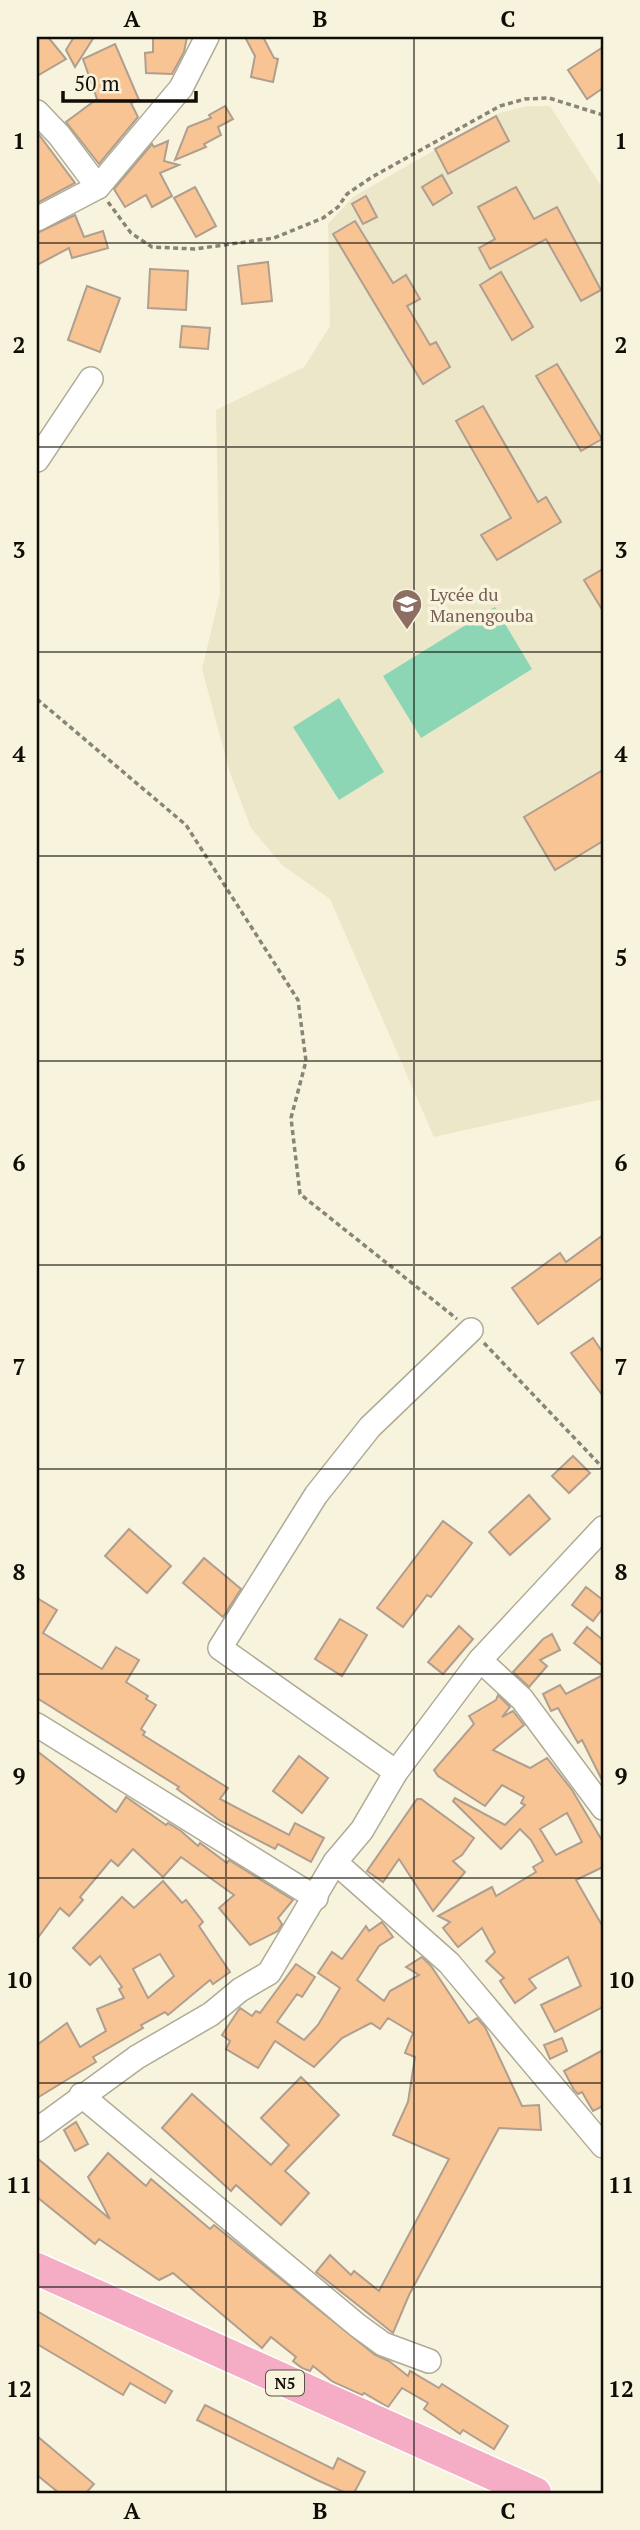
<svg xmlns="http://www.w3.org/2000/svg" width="640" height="2530" font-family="'PT Serif',serif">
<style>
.built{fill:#ede7ca}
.green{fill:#8cd5b5}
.building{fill:#f9c494;stroke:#b09e8f;stroke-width:2;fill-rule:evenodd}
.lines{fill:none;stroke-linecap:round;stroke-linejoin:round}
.minor-casing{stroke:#afab96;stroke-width:26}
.highway-casing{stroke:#fff;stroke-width:35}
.path{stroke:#888476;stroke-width:3.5;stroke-dasharray:5 3.5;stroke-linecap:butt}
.minor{stroke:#fff;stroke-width:23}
.highway{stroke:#f5adc6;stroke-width:32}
.grid{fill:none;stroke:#0f0d06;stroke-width:2;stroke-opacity:0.55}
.labels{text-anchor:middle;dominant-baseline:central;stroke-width:7;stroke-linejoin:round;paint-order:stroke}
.shield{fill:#f8f3dd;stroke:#555246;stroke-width:2}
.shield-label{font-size:16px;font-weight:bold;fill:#0f0d06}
.education-label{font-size:18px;fill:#785e54;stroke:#f8f3dd;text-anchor:start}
.neatline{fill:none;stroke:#0f0d06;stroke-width:2.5}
.grid-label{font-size:23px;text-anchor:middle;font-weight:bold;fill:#0f0d06}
</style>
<rect width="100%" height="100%" fill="#f8f3dd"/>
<path class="built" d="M527,106H550L603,189V1099L434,1137L330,899L282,865L251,828L230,773L202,669L220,594L216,410L304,367L330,326L328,224L353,197L499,113Z"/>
<g class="green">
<path d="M495,607L532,669L421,738L383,676Z"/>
<path d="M339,698L384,772L339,800L293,727Z"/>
</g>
<g class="building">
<path d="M37,37H48L66,59L37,76Z"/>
<path d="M74,37H94L75,67L66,50Z"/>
<path d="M153,37H187L184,52L172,74L146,73L145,53L153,52Z"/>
<path d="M245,37H263L274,58L278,59L273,82L251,77L255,56Z"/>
<path d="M115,44L139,100L131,103L138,117L99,164L66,122L97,99L83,59Z"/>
<path d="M603,47V88L587,99L568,70Z"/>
<path d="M225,106L233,119L218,127L221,135L204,144L206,147L175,160L188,127L211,118L209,115Z"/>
<path d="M496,116L509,141L448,174L435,149Z"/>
<path d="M37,132L75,183L37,203Z"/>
<path d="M168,141L164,161L179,165L160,173L172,196L152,207L146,195L125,207L114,189L152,144L154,147Z"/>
<path d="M442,175L452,193L433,205L422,187Z"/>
<path d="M195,187L216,226L196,237L174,198Z"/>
<path d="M516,187L534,219L557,207L601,290L581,301L546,239L490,269L479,248L495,239L478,207Z"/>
<path d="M366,196L377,217L363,224L352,204Z"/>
<path d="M75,215L84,237L103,231L108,248L72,258L69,248L37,265V233Z"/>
<path d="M355,221L393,283L406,275L420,299L407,306L430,345L436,342L450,367L423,384L333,234Z"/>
<path d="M268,262L272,301L242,304L238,266Z"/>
<path d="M150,269L188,271L186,310L148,308Z"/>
<path d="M501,272L533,327L512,340L480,285Z"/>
<path d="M87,286L120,298L100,352L68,340Z"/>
<path d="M182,326L210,328L208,349L180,347Z"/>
<path d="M557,364L602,439L581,451L536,376Z"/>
<path d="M483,406L538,502L546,497L561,522L497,560L481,535L511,518L456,421Z"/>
<path d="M603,569V611L584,580Z"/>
<path d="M603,770V841L555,870L524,817Z"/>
<path d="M603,1235V1277L538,1324L512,1288L560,1253L566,1262Z"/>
<path d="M593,1338L603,1353V1396L571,1353Z"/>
<path d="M573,1456L590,1473L569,1493L552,1476Z"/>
<path d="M529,1495L550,1519L510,1555L489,1532Z"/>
<path d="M443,1521L472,1543L431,1597L427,1595L403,1627L377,1608Z"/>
<path d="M129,1529L171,1566L147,1593L105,1556Z"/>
<path d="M204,1558L241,1589L223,1617L183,1583Z"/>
<path d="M586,1587L603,1600V1608L593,1621L572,1605Z"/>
<path d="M37,1598L57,1610L43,1633L102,1669L116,1647L139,1660L126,1682L148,1696L146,1699L156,1705L141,1729L145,1732L143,1735L228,1788L220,1799L289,1835L295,1823L324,1838L311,1862L278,1844L275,1849L219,1820L177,1789L179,1787L37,1698Z"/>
<path d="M340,1619L367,1635L342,1676L315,1659Z"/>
<path d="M459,1626L473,1639L443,1674L428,1662Z"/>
<path d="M587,1627L603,1640V1666L574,1643Z"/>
<path d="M552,1634L560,1650L540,1660L547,1666L529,1687L513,1672L543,1639Z"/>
<path d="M603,1675V1782L582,1740L578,1743L558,1708L551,1711L543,1694L560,1685L566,1694Z"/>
<path d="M498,1695L510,1707L502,1717L513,1711L524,1725L493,1750L530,1768L547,1758L572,1790L603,1842V1867L576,1880L603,1927V2007L555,2032L541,2005L581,1986L568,1957L529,1979L536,1988L515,2003L500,1981L504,1978L486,1961L495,1952L482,1928L458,1947L443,1928L450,1922L438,1916L492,1887L496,1896L536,1872L533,1867L543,1861L531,1840L520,1829L501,1849L453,1801L455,1798L505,1825L525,1805L521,1803L524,1797L502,1785L485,1806L438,1776L434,1770L474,1724L469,1716L496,1700ZM567,1813L582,1842L556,1855L540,1829Z"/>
<path d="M37,1751L116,1812L126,1797L166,1825L168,1823L181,1831L198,1846L200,1843L227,1863L229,1860L293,1900L278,1918L282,1924L278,1931L250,1945L219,1908L234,1895L181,1857L163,1877L133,1849L118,1866L111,1860L80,1897L83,1900L69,1916L60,1908L37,1939Z"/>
<path d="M299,1756L328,1778L302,1813L273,1791Z"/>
<path d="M417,1799H421L474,1838L462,1855L453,1861L465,1872L433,1911L399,1859L383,1882L367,1871Z"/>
<path d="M163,1881L182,1903L186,1900L203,1922L199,1926L230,1972L213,1984L210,1980L168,2015L165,2012L141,2025L143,2028L93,2057L96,2062L37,2098V2045L67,2023L80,2047L106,2031L97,2009L124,1998L119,1989L122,1987L100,1956L90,1965L73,1948L122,1897L134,1908ZM160,1954L174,1976L148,1998L133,1969Z"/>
<path d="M382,1922L393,1937L379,1946L357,1980L384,2001L390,1991L419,1975L406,1967L422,1957L431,1966L469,2023L477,2018L485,2027L522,2106L539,2105L541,2130L499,2128L409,2295L393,2333L316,2272L330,2255L351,2275L354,2271L379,2291L449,2159L393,2135L408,2102L415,2057L405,2053L413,2033L388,2018L380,2029L371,2023L342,2038L314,2067L275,2041L258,2068L226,2049L230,2041L222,2035L240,2008L252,2016L256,2011L260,2013L296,1964L315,1977L302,1997L297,1994L277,2022L304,2040L318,2025L340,1988L318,1973L332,1952L342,1959L366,1926L369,1931Z"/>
<path d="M562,2038L567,2051L550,2059L544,2045Z"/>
<path d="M603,2050V2106L593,2111L582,2092L578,2094L574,2090L564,2071Z"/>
<path d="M301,2077L339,2115L285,2171L309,2193L281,2225L236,2185L231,2191L162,2128L192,2094L271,2165L289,2145L261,2118Z"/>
<path d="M76,2122L88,2144L75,2151L64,2130Z"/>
<path d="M108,2153L146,2186L151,2179L210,2229L214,2225L375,2355L389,2361L408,2376L410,2371L439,2388L442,2384L508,2426L494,2449L463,2430L460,2434L424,2409L428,2403L402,2388L388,2407L364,2393L362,2395L333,2382L313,2366L310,2371L302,2368L293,2361L296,2357L271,2337L262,2348L173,2273L159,2280L99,2239L95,2244L37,2197V2158L110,2219L88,2177Z"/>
<path d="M37,2311L172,2391L165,2403L130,2383L123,2395L37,2344Z"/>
<path d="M205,2405L333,2469L338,2458L365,2472L354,2493H346L317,2480L197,2420Z"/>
<path d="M37,2436L94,2484L86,2493H59L37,2475Z"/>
</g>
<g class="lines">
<g class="minor-casing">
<g id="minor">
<path d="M37,112L59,135L98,187"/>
<path d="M37,219L98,187L181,88L207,37"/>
<path d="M37,460L91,379"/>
<path d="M480,1660L522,1699L603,1808"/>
<path d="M37,1725L316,1898"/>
<path d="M396,1772L220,1648L316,1495L370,1427L471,1330"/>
<path d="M335,1862L449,1963L603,2146"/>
<path d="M81,2095L357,2325L383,2344L429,2361"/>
<path d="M37,2130L137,2057L211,2014L240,1990L269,1973L335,1862L362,1830L396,1772L480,1660L603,1528"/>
</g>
</g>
<g class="highway-casing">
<path id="highway" d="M37,2269L535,2493"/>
</g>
<g class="path">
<path d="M108,202L131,233L152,247L195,249L274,238L323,218L338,207L347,194L372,177L500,106L525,99L549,98L603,115"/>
<path d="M37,699L186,825L298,1000L306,1061L291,1118L300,1194L457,1319"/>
<path d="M484,1343L603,1468"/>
</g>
<use href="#minor" class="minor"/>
<use href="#highway" class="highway"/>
</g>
<path class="grid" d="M226,37V2493M414,37V2493M37,243H603M37,447H603M37,652H603M37,856H603M37,1061H603M37,1265H603M37,1469H603M37,1674H603M37,1878H603M37,2083H603M37,2287H603"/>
<defs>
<g id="school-pin" transform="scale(1.575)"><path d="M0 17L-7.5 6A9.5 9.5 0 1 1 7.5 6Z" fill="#8d6e63" stroke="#f8f3dd"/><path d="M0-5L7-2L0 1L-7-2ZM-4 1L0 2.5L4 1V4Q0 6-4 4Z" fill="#fff"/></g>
</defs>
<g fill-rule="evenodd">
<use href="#school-pin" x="407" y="604"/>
</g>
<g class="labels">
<rect class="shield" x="266" y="2370.5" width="38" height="25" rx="5"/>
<g class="shield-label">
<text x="285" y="2383">N5</text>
</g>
<g class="education-label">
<text x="430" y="594">Lycée du<tspan x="430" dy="21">Manengouba</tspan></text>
</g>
</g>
<rect width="640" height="2530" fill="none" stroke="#f8f3dd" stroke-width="77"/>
<path d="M63 91v10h133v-10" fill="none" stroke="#0f0d06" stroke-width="3.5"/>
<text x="74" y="91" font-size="21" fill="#0f0d06" stroke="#f8f3dd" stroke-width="5" paint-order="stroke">50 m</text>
<rect x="38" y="38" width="564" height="2454" class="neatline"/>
<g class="grid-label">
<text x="132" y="27">A</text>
<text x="320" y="27">B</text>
<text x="508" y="27">C</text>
<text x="19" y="149">1</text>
<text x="621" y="149">1</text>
<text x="19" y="353">2</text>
<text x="621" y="353">2</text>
<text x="19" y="558">3</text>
<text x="621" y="558">3</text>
<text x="19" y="762">4</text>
<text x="621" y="762">4</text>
<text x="19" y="966">5</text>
<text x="621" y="966">5</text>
<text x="19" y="1171">6</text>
<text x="621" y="1171">6</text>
<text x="19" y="1375">7</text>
<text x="621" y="1375">7</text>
<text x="19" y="1580">8</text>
<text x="621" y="1580">8</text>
<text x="19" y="1784">9</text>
<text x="621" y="1784">9</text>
<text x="19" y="1988">10</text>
<text x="621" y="1988">10</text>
<text x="19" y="2193">11</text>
<text x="621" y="2193">11</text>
<text x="19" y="2397">12</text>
<text x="621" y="2397">12</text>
<text x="132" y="2519">A</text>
<text x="320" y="2519">B</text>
<text x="508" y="2519">C</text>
</g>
</svg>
